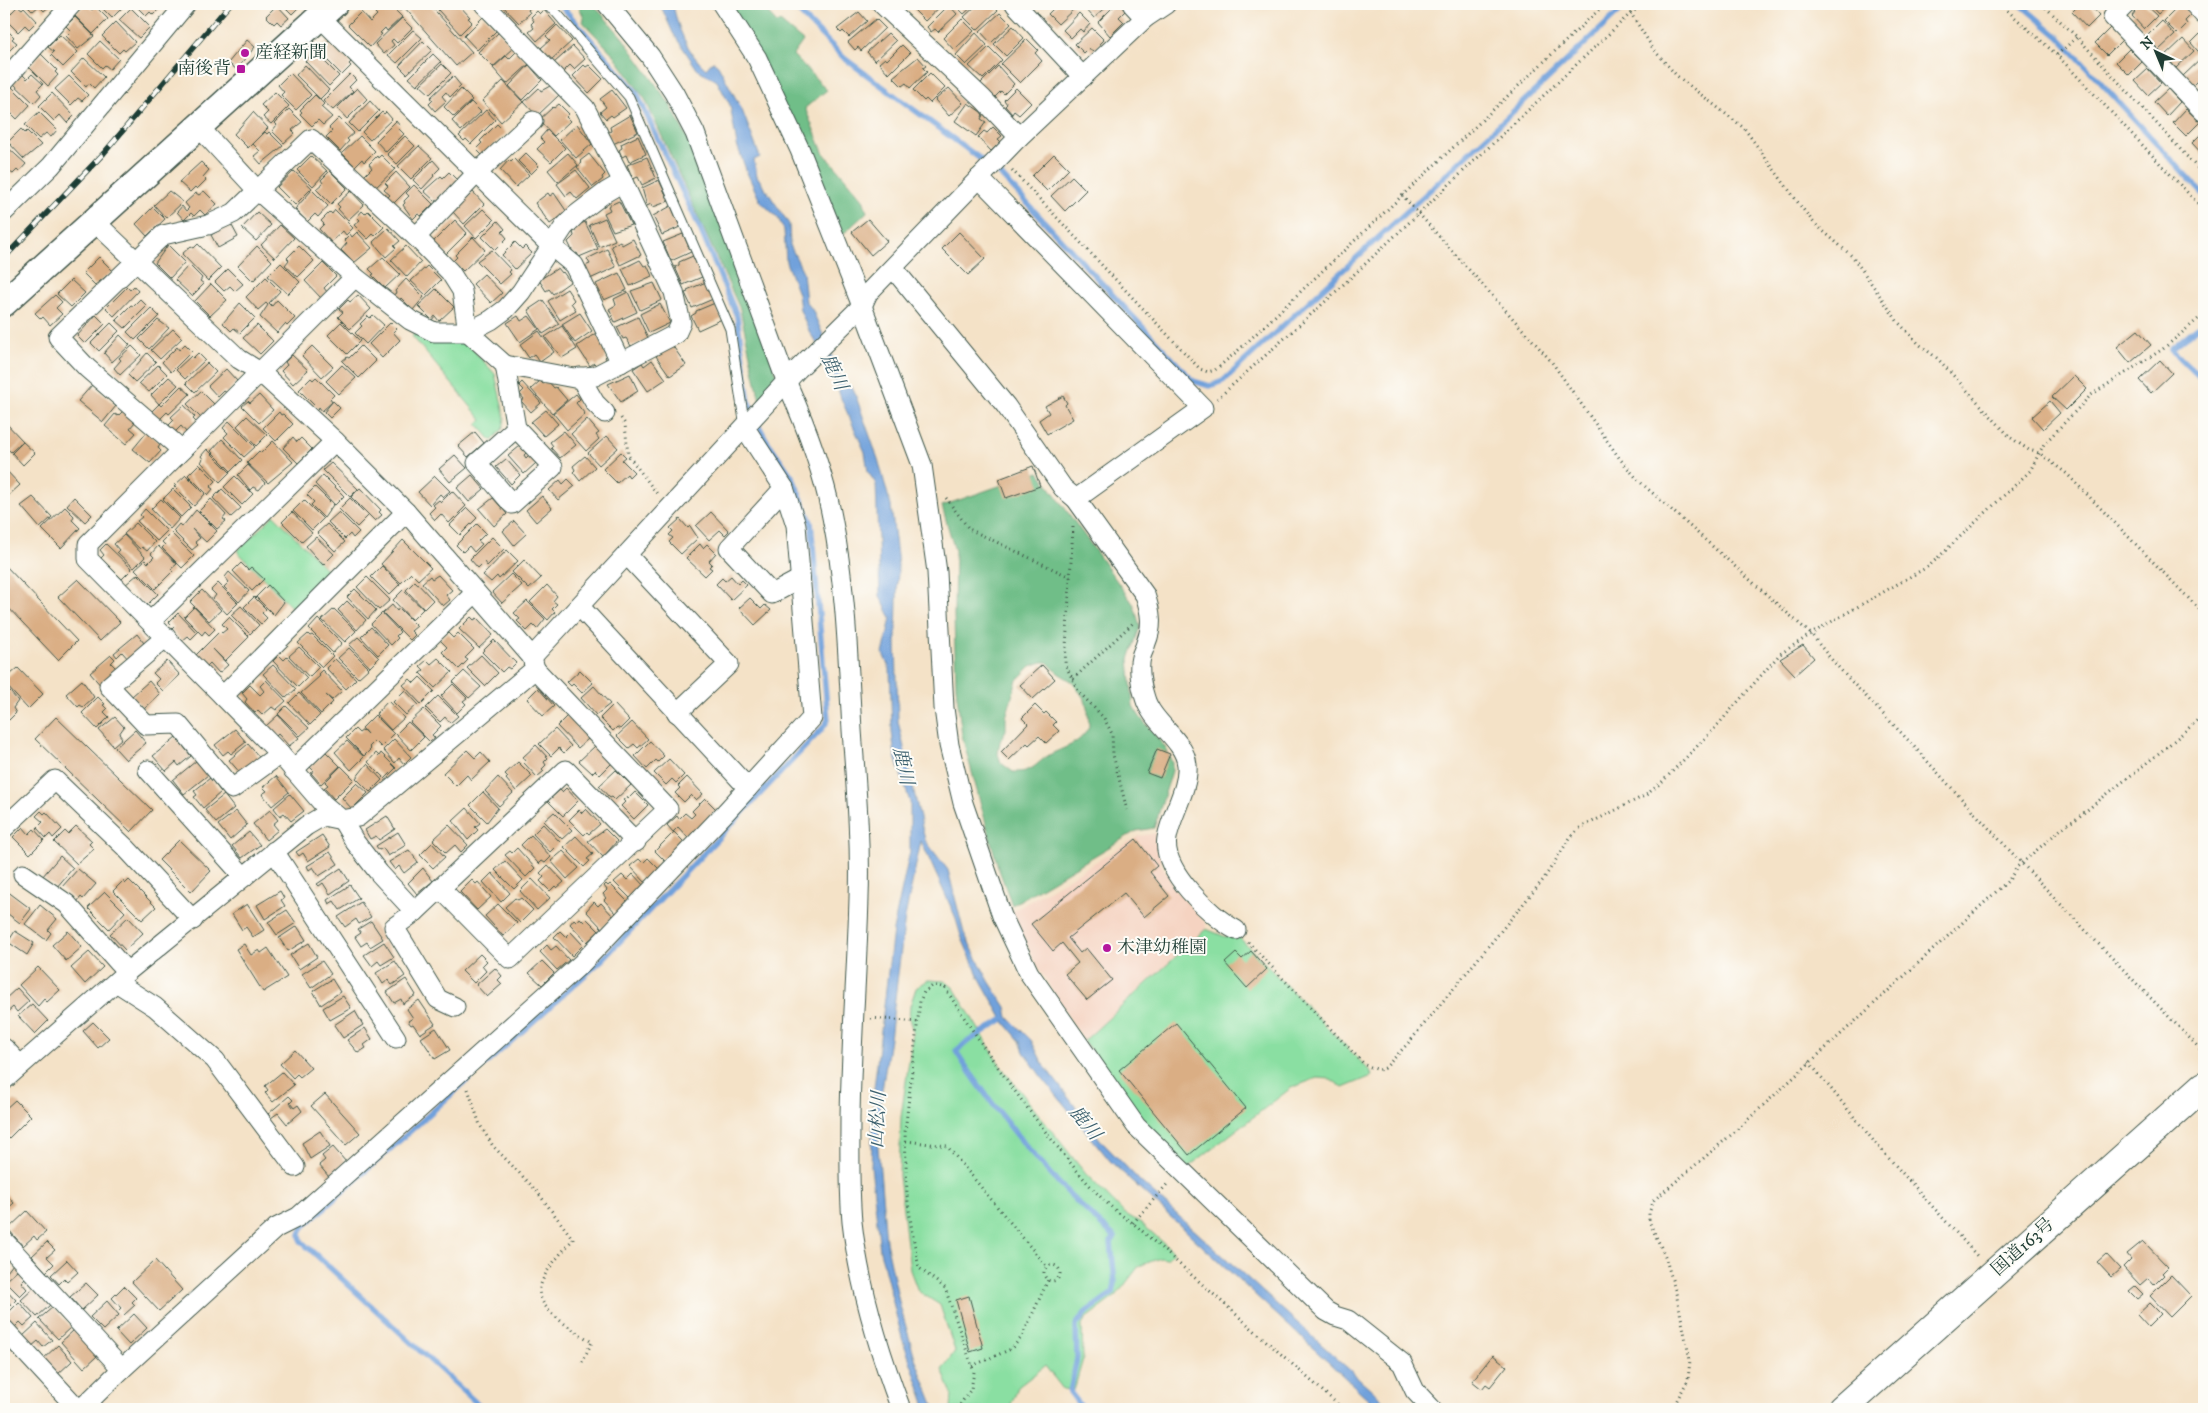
<svg xmlns="http://www.w3.org/2000/svg" width="2208" height="1413" font-family="'IM FELL DW Pica','Noto Serif JP',serif">
<style>
.built{fill:#f5d3c1}
.green{fill:#8adfa2;stroke:#548e6b}
.forest{fill:#6fbe88;stroke:#477e5e;fill-rule:evenodd}
.water{fill:#71a1db;stroke:#486f88}
.lines{fill:none;stroke-linecap:round;stroke-linejoin:round}
.stream{stroke:#71a1db;stroke-width:5.5}
.building{fill:#daae84}
.lane-casing{stroke:#3f564a;stroke-width:11}
.street-casing{stroke:#3f564a;stroke-width:21}
.secondary-casing{stroke:#3f564a;stroke-width:29}
.highway-casing{stroke:#3f564a;stroke-width:30}
.path{stroke:#3f564a;stroke-width:3;stroke-dasharray:1 4;stroke-linecap:butt}
.lane{stroke:#fff;stroke-width:9}
.street{stroke:#fff;stroke-width:19}
.secondary{stroke:#fff;stroke-width:26}
.highway{stroke:#fff;stroke-width:28}
.rail-casing{stroke:#1f3d34;stroke-width:5.5}
.rail{stroke:#fdfcf7;stroke-width:4;stroke-dasharray:11;stroke-linecap:butt}
.poi-dot{fill:#b5179e;stroke:#fdfcf7;stroke-width:2}
.labels{text-anchor:middle;dominant-baseline:central;stroke-width:4;stroke-linejoin:round;paint-order:stroke}
.poi-label{font-size:18px;fill:#1f3d34;stroke:#fdfcf7;text-anchor:start}
.street-label{font-size:18px;fill:#1f3d34;stroke:#fdfcf7}
.water-label{font-size:19px;font-style:italic;fill:#3c606e;stroke:#fdfcf7}
</style>
<rect width="100%" height="100%" fill="#fdfcf7"/>
<filter id="ink" filterUnits="userSpaceOnUse"><feTurbulence type="fractalNoise" baseFrequency=".02" numOctaves="2"/><feDisplacementMap in="SourceGraphic" scale="10" xChannelSelector="R" yChannelSelector="G"/><feConvolveMatrix kernelMatrix="1 2 1 2 8 2 1 2 1" color-interpolation-filters="sRGB"/></filter>
<filter id="wash" filterUnits="userSpaceOnUse"><feTurbulence type="fractalNoise" baseFrequency=".0096" numOctaves="4" result="noise"/><feDisplacementMap in="SourceGraphic" scale="20" xChannelSelector="R" yChannelSelector="G"/><feGaussianBlur stdDeviation="1.12" result="paint"/><feColorMatrix in="noise" values="0 0 0 0 0 0 0 0 0 0 0 0 0 0 0 0 0 1.4 0 .05"/><feComposite in="paint" operator="in"/></filter>
<g filter="url(#wash)">
<rect width="100%" height="100%" fill="#f4e2c7"/>
<path class="built" d="M1158,833L1161,864L1175,890L1206,924V929L1084,1041L1038,967L1010,913L1139,836Z"/>
<g class="green">
<path d="M416,332L455,339L467,343L495,374L505,418L503,428L492,441L477,424L482,420L412,336Z"/>
<path d="M274,515L332,575L295,611L237,551Z"/>
<path d="M1206,929L1226,937L1234,932L1370,1071L1372,1076L1343,1088L1331,1079L1317,1078L1291,1088L1187,1168L1152,1132L1084,1041Z"/>
<path d="M928,980L945,981L954,988L1002,1068L1085,1173L1124,1213L1141,1223L1174,1252L1167,1259L1160,1258L1139,1266L1116,1296L1085,1319L1082,1325L1083,1359L1074,1390L1063,1389L1045,1366L1018,1387L1009,1409H951L952,1394L942,1370L955,1351L940,1305L918,1291L910,1270L899,1176L901,1117L913,1032L909,1018L910,1006L916,988Z"/>
</g>
<g class="forest">
<path d="M578,4H593L622,37L669,103L690,143L777,375L775,382L760,401L740,309L645,99L613,54L583,22L584,18Z"/>
<path d="M731,4H759L777,23L780,22L803,41L793,55L827,90L805,108L823,152L863,199L867,212L841,236Z"/>
<path d="M1039,472L1134,605L1140,627L1129,659L1133,706L1140,717L1166,748L1172,763V771L1154,828L1136,831L1012,905L998,867L962,736L956,687L954,615L955,551L942,506ZM1042,662H1047L1058,673L1073,682L1085,700L1088,711L1089,727C1080,744 1067,746 1051,754C1035,763 1034,773 1013,772L1001,763L998,754L1000,741L1006,730V717L1017,680L1031,666Z"/>
</g>
<path class="water" d="M660,4H673C677,27 688,54 706,69L713,61L718,65L742,110L760,157L754,160L757,176L789,224L790,245L803,272L806,302L812,309L844,384L853,388L878,459L891,506L898,564L896,639L898,721L925,840L948,870L964,933L989,981L1006,1007L1008,1017L1031,1040L1043,1064L1102,1142L1141,1182L1393,1409H1379L1111,1162L1040,1075L1024,1052L1020,1041L1005,1023L979,977L961,936L955,916L921,841L905,917L890,1039L881,1097L878,1147L886,1241L900,1306L916,1361L935,1409H927L902,1338L880,1251L871,1166L874,1088L893,930L910,851V802L895,757L892,732L890,669L883,654L891,618L880,596L876,484L868,472L865,452L842,401L828,361L810,333L800,310L798,294L786,262L784,230L778,218L760,201L748,175L737,145L730,105L717,81L697,69L673,33Z"/>
<g class="lines">
<g class="stream">
<path d="M560,4L636,92L698,224L737,316L749,403L752,409"/>
<path d="M791,4L844,58L998,172L1193,381L1210,386L1223,381L1430,190L1627,4"/>
<path d="M2020,4L2059,37L2204,195"/>
<path d="M2204,322L2171,349L2204,381"/>
<path d="M1005,1018L967,1042L956,1051C968,1071 982,1089 996,1108C1033,1157 1068,1196 1115,1237L1111,1242L1115,1283L1113,1293L1086,1312L1076,1325L1077,1358L1070,1392L1083,1409"/>
<path d="M483,1409L301,1241L300,1234L303,1227L602,960L822,729L828,720L811,522L793,478L766,439L758,424"/>
</g>
</g>
<g id="blocks">
<g class="building">
<path d="M26,4H52L44,11L39,6L33,11Z"/>
<path d="M86,4L92,10L95,6L108,19L93,34L74,15Z"/>
<path d="M98,4H124L125,5L112,18Z"/>
<path d="M134,4H159L161,7L153,15L150,12L146,16Z"/>
<path d="M282,4H302L292,14Z"/>
<path d="M380,4H389L402,17L387,31L385,28L380,33L382,34L370,47L348,25L361,12L370,22L377,15L375,13L379,9L377,7Z"/>
<path d="M393,4H429L472,52L456,66L404,7L400,11Z"/>
<path d="M446,4H458L470,17L468,18L472,22L460,34L438,10Z"/>
<path d="M501,4H528L531,7L528,10L530,13L519,23Z"/>
<path d="M921,4H943L925,21L914,10Z"/>
<path d="M954,4H975L964,14Z"/>
<path d="M978,4H992L998,10L977,30L964,17Z"/>
<path d="M1058,4H1071L1075,8L1058,24L1048,14Z"/>
<path d="M1086,4H1110L1094,18L1083,6Z"/>
<path d="M1116,4H1120L1126,10L1119,17L1124,22L1110,36L1098,22Z"/>
<path d="M2080,4H2088L2099,16L2087,28L2072,12Z"/>
<path d="M2137,4H2144L2157,16L2144,29L2132,16L2135,12L2132,9Z"/>
<path d="M2149,4H2169L2158,14Z"/>
<path d="M277,5L289,18L281,25L277,21L274,24L266,16Z"/>
<path d="M949,5L957,14L938,32L935,29L931,32L927,27Z"/>
<path d="M2180,5L2191,15L2185,21L2187,24L2177,34L2164,21Z"/>
<path d="M18,6L22,9L24,7L37,21L29,29L25,25L18,32L5,19Z"/>
<path d="M131,8L150,27L139,38L119,20Z"/>
<path d="M544,10L556,24L537,41L529,32L534,28L531,24L534,21L531,17L537,11L540,14Z"/>
<path d="M859,12L867,21L849,37L843,31L841,33L837,29Z"/>
<path d="M1000,13L1011,24L991,43L980,31Z"/>
<path d="M1079,13L1090,24L1083,32L1080,29L1071,38L1063,30Z"/>
<path d="M484,16L497,30L477,50L464,36Z"/>
<path d="M75,17L94,36L78,49L66,36L71,31L66,26Z"/>
<path d="M402,18L412,28L397,43L393,39L391,41L394,45L384,54L375,44Z"/>
<path d="M876,19L885,28L861,51L858,47L855,50L848,42Z"/>
<path d="M962,19L974,31L954,50L943,38Z"/>
<path d="M2162,21L2175,35L2159,50L2146,37Z"/>
<path d="M116,22L135,42L125,51L123,49L119,53L102,36Z"/>
<path d="M557,25L572,41L551,60L541,48L550,40L546,36Z"/>
<path d="M1013,26L1024,38L1006,56L994,44Z"/>
<path d="M4,27L14,37L12,39L17,43L6,54L4,52Z"/>
<path d="M1092,28L1104,40L1092,52L1089,48L1084,53L1075,44Z"/>
<path d="M2110,28L2122,40L2107,55L2095,43Z"/>
<path d="M413,30L422,38L397,63L388,55Z"/>
<path d="M499,32L514,48L493,67L478,52Z"/>
<path d="M888,33L896,41L875,61L867,52Z"/>
<path d="M976,33L987,45L966,65L956,55Z"/>
<path d="M2200,34L2204,38V58L2191,43Z"/>
<path d="M60,35L78,52L63,67L51,55L54,52L48,47Z"/>
<path d="M1027,39L1038,50L1035,53L1042,61L1020,83L1001,64Z"/>
<path d="M2183,39L2194,51L2176,68L2165,56Z"/>
<path d="M247,40L255,47L236,69L228,63Z"/>
<path d="M329,40L351,62L349,64L351,66L342,75L318,51Z"/>
<path d="M100,41L119,59L110,69L105,65L102,68L88,54Z"/>
<path d="M423,41L432,50L407,74L399,66Z"/>
<path d="M902,45L910,53L889,74L879,63L885,58L887,60Z"/>
<path d="M573,46L585,59L574,69L570,65L563,72L554,63Z"/>
<path d="M989,47L1002,60L983,79L969,66Z"/>
<path d="M2129,49L2142,62L2129,75L2116,62Z"/>
<path d="M517,51L529,64L507,84L493,68L506,56L509,59Z"/>
<path d="M315,52L339,76L329,86L305,61Z"/>
<path d="M41,54L57,70L55,72L58,75L48,86L29,67Z"/>
<path d="M433,54L441,62L417,85L409,78Z"/>
<path d="M918,57L926,66L923,68L927,72L910,88L906,83L902,86L893,77Z"/>
<path d="M84,58L104,77L94,88L89,83L86,87L71,72Z"/>
<path d="M2202,58L2204,61V74L2192,86L2183,76Z"/>
<path d="M442,64L451,73L430,94L420,85Z"/>
<path d="M305,65L329,90L320,99L296,75Z"/>
<path d="M529,65L542,80L522,100L509,86Z"/>
<path d="M584,65L586,67L589,65L603,79L589,93L573,76Z"/>
<path d="M998,66L1014,84L1004,94L1001,91L993,99L979,85Z"/>
<path d="M2148,69L2161,83L2148,95L2135,81Z"/>
<path d="M290,73L311,95L296,110L281,95L284,92L278,85Z"/>
<path d="M930,73L945,88L930,103L926,99L924,101L913,90Z"/>
<path d="M22,74L27,79L32,74L43,84L37,90L41,95L34,103L13,83Z"/>
<path d="M350,74L356,80L349,87L353,91L333,110L323,101Z"/>
<path d="M69,76L88,95L82,101L78,98L71,105L55,89Z"/>
<path d="M453,76L461,86L450,97L446,92L442,96L446,101L435,111L429,104L433,100L430,98Z"/>
<path d="M503,81L523,102L501,122L482,101Z"/>
<path d="M550,86L559,95L537,116L524,102L539,88L541,91Z"/>
<path d="M12,87L30,105L17,119L4,106V95Z"/>
<path d="M357,88L367,99L347,119L337,108Z"/>
<path d="M949,88L963,103L949,116L935,100Z"/>
<path d="M1016,88L1031,103L1019,115L1014,111L1012,114L1005,106L1007,104L1004,100Z"/>
<path d="M461,89L472,100L454,117L444,107Z"/>
<path d="M2168,89L2180,102L2167,116L2154,102Z"/>
<path d="M612,90L626,108L613,117L611,115L606,119L600,112L606,107L600,99Z"/>
<path d="M275,92L289,106L271,124L263,117L268,112L261,105Z"/>
<path d="M52,93L74,116L67,123L60,115L54,121L39,106Z"/>
<path d="M315,95L324,104L321,107L332,117L323,125L318,120L312,126L300,114L302,112L300,110Z"/>
<path d="M370,101L379,111L358,132L349,123Z"/>
<path d="M471,102L481,112L461,131L452,121Z"/>
<path d="M968,103L981,112L983,115L981,119L986,122L976,136L955,121Z"/>
<path d="M559,104L569,114L566,117L570,121L554,136L539,120L553,107L554,108Z"/>
<path d="M289,109L302,122L292,130L295,133L284,143L272,131L277,125L275,123Z"/>
<path d="M2186,109L2200,122L2186,136L2173,123Z"/>
<path d="M486,110L495,120L471,144L466,139L464,141L459,136Z"/>
<path d="M4,112L10,118L4,124Z"/>
<path d="M39,112L57,130L51,137L46,133L39,139L25,125Z"/>
<path d="M253,112L268,128L248,148L234,134Z"/>
<path d="M382,112L384,114L386,112L392,119L370,140L362,132Z"/>
<path d="M630,115L638,132L613,144L607,133L611,131L610,127Z"/>
<path d="M339,118L354,133L347,139L349,141L340,151L326,137L332,131L329,128Z"/>
<path d="M396,121L400,126L398,128L404,134L386,152L376,141Z"/>
<path d="M497,124L506,133L483,156L476,149L482,143L480,141Z"/>
<path d="M577,124L592,144L576,158L560,140Z"/>
<path d="M993,127L1002,136L998,139L1001,142L991,151L978,137L984,131L987,133Z"/>
<path d="M21,129L25,133L27,131L41,145L24,159L8,142Z"/>
<path d="M547,130L565,148L551,162L537,149L544,142L540,138Z"/>
<path d="M2204,131V156L2192,143Z"/>
<path d="M265,132L267,134L269,132L283,146L261,164L254,156L260,151L253,144Z"/>
<path d="M360,136L375,151L364,162L362,159L355,166L342,153Z"/>
<path d="M405,136L415,146L397,164L387,154Z"/>
<path d="M638,136L646,154L629,162L626,155L622,157L619,150L622,148L621,144Z"/>
<path d="M6,146L26,164L19,172L17,170L13,174L10,172L8,173L4,169V148Z"/>
<path d="M419,146L432,158L411,179L398,166Z"/>
<path d="M526,153L539,166L531,174L518,161Z"/>
<path d="M568,153L578,165L558,182L548,170Z"/>
<path d="M589,154L605,174L602,177L603,179L593,187L577,167L582,163L580,161Z"/>
<path d="M1054,154L1069,169L1047,191L1032,176Z"/>
<path d="M381,155L395,169L375,188L364,176L372,168L369,164L377,156L378,158Z"/>
<path d="M311,156L327,171L313,186L297,170Z"/>
<path d="M647,157L656,178L642,185L638,177L633,179L627,165Z"/>
<path d="M514,159L529,175L516,187L500,170L509,160L511,162Z"/>
<path d="M433,160L440,168L433,175L434,176L422,189L413,180Z"/>
<path d="M201,162L209,170L203,177L206,180L197,189L195,187L190,192L179,182Z"/>
<path d="M576,170L590,188L577,199L571,192L566,196L557,184Z"/>
<path d="M294,171L312,188L295,205L277,187Z"/>
<path d="M330,171L347,188L331,204L316,189L323,183L321,180Z"/>
<path d="M396,172L410,187L393,204L387,198L390,195L384,190L388,186L385,183Z"/>
<path d="M449,172L458,181L436,202L424,191L434,182L441,176L443,178Z"/>
<path d="M1072,176L1086,190L1065,211L1051,196Z"/>
<path d="M659,180L669,201L656,206L652,207L651,204L647,206L642,188Z"/>
<path d="M414,185L433,204L421,216L418,214L413,219L403,205L405,203L404,201L409,196L406,193Z"/>
<path d="M312,190L328,206L318,217L315,214L307,222L295,209Z"/>
<path d="M169,191L183,202L166,218L154,205Z"/>
<path d="M204,191L217,204L205,215L200,210L194,216L191,213L184,220L177,212L182,206L186,211L189,208L185,203L196,193L199,195Z"/>
<path d="M351,191L364,205L348,220L338,209L340,207L337,204Z"/>
<path d="M473,192L484,204L464,224L453,212Z"/>
<path d="M548,193L550,196L554,193L567,212L550,224L535,203Z"/>
<path d="M619,201L631,225L613,231L604,213L610,210L608,206Z"/>
<path d="M671,206L680,227L662,235L653,216Z"/>
<path d="M153,207L165,219L147,236L136,224Z"/>
<path d="M483,209L494,220L476,238L465,226Z"/>
<path d="M335,210L353,228L346,235L343,231L331,242L319,229L324,224L321,221L330,212L332,214Z"/>
<path d="M362,211L365,214L368,211L384,227L375,236L373,234L368,239L354,225L360,220L357,217Z"/>
<path d="M257,212L271,225L256,241L242,228Z"/>
<path d="M605,218L615,240L599,247L589,225Z"/>
<path d="M868,219L887,241L871,255L852,232Z"/>
<path d="M455,220L467,233L446,254L433,242Z"/>
<path d="M498,221L505,229L502,232L507,238L495,250L482,237Z"/>
<path d="M585,222L598,249L579,257L577,253L574,254L568,242L574,236L573,232L576,231L574,227Z"/>
<path d="M231,224L238,237L218,248L211,235Z"/>
<path d="M280,225L294,238L275,258L261,245Z"/>
<path d="M388,228L400,241L394,246L396,248L386,257L373,242Z"/>
<path d="M357,232L372,248L354,263L341,250L347,243L344,240L350,234L352,237Z"/>
<path d="M959,232L985,259L968,275L942,249Z"/>
<path d="M683,234L691,252L671,261L663,242Z"/>
<path d="M473,237L485,250L463,271L453,261L457,257L455,255Z"/>
<path d="M633,239L641,255L620,265L611,246L620,241L622,245Z"/>
<path d="M515,242L522,249L525,246L532,253L515,269L502,255Z"/>
<path d="M198,244L221,268L208,281L182,254L191,246L194,248Z"/>
<path d="M168,245L185,262L170,278L155,263Z"/>
<path d="M257,246L272,261L253,281L238,266Z"/>
<path d="M299,246L314,261L298,277L285,265L289,260L287,258Z"/>
<path d="M406,246L421,262L407,277L391,260Z"/>
<path d="M607,249L616,267L590,279L585,266L590,264L587,259Z"/>
<path d="M492,250L511,270L509,272L511,274L500,284L477,261Z"/>
<path d="M693,256L702,277L683,285L675,267L679,265V262Z"/>
<path d="M99,257L113,271L95,285L83,273Z"/>
<path d="M383,257L400,274L385,288L372,275L374,274L369,269Z"/>
<path d="M640,260L644,266L647,265L652,276L630,286L622,269Z"/>
<path d="M281,263L300,282L288,294L268,276Z"/>
<path d="M323,263L336,276L324,288L327,292L321,298L305,281Z"/>
<path d="M189,265L202,278L200,281L204,284L192,296L175,280Z"/>
<path d="M427,266L441,280L426,295L411,281Z"/>
<path d="M558,268L562,273L563,272L570,282L553,294L549,289L546,291L539,280Z"/>
<path d="M228,269L243,284L235,291L230,286L224,291L215,282Z"/>
<path d="M619,273L627,290L604,300L596,284Z"/>
<path d="M484,274L502,293L491,303L473,284Z"/>
<path d="M266,277L280,291L269,303L272,306L277,300L295,318L287,326L285,324L277,333L260,317L268,305L266,303L258,310L246,297Z"/>
<path d="M406,279L424,297L413,310L401,298L399,301L393,295L396,293L395,291Z"/>
<path d="M71,280L85,293L71,307L57,294Z"/>
<path d="M706,282L713,299L692,308L685,293L688,292L687,290Z"/>
<path d="M654,283L662,300L640,310L631,291Z"/>
<path d="M211,284L227,300L210,316L195,301Z"/>
<path d="M134,286L138,291L114,316L106,308L127,287L130,290Z"/>
<path d="M436,289L454,307L439,321L435,316L432,320L418,306Z"/>
<path d="M567,289L574,300L571,303L576,310L560,320L548,301Z"/>
<path d="M628,292L637,312L615,322L609,309L616,305L614,299Z"/>
<path d="M55,295L62,302L56,308L62,314L50,325L43,317L41,319L35,313Z"/>
<path d="M358,295L371,309L350,329L338,317L343,312L339,309L348,300L350,302Z"/>
<path d="M140,299L147,306L125,328L116,320L131,305L133,306Z"/>
<path d="M543,300L559,324L543,334L528,310Z"/>
<path d="M240,303L255,318L240,333L234,328L231,331L223,323Z"/>
<path d="M715,303L722,319L698,330L691,316L696,313V311Z"/>
<path d="M660,304L670,323L649,333L640,314Z"/>
<path d="M151,308L159,316L135,340L127,332Z"/>
<path d="M580,313L592,331L575,343L562,324Z"/>
<path d="M96,315L105,324L85,344L77,336Z"/>
<path d="M373,315L384,325L366,344L355,333L362,326L360,324L368,316L370,318Z"/>
<path d="M518,316L521,321L529,316L539,329L520,342L507,323Z"/>
<path d="M638,317L649,340L631,346L626,338L623,339L617,327Z"/>
<path d="M158,320L169,328L149,349L139,339Z"/>
<path d="M341,322L360,341L347,354L328,335Z"/>
<path d="M391,322L397,328L393,332L400,340L382,358L369,344Z"/>
<path d="M111,323L119,331L99,351L91,343Z"/>
<path d="M257,325L273,341L260,354L243,338Z"/>
<path d="M562,326L577,349L562,358L545,337Z"/>
<path d="M173,329L182,338L160,359L151,350Z"/>
<path d="M2138,330L2151,345L2130,363L2117,347Z"/>
<path d="M539,331L554,352L540,362L534,354L529,358L520,345Z"/>
<path d="M596,333L605,346L603,348L607,355L605,357L606,359L597,366L594,363L590,366L577,346Z"/>
<path d="M120,335L130,345L112,362L104,353Z"/>
<path d="M185,344L192,351L171,372L162,362L177,347L179,350Z"/>
<path d="M672,345L686,365L670,376L656,356Z"/>
<path d="M132,346L141,355L120,375L114,368L121,360L119,358Z"/>
<path d="M312,346L333,367L322,377L302,356Z"/>
<path d="M361,346L376,361L359,378L342,361L347,357L349,358Z"/>
<path d="M147,353L156,362L135,382L128,375Z"/>
<path d="M198,353L205,360L185,379L176,370L191,356L193,358Z"/>
<path d="M292,355L308,370L293,384L281,371L287,365L285,362Z"/>
<path d="M652,360L666,379L648,391L633,369L642,363L644,366Z"/>
<path d="M2160,360L2172,373L2151,393L2139,380Z"/>
<path d="M207,363L216,372L195,392L186,383Z"/>
<path d="M158,365L167,374L149,392L139,383Z"/>
<path d="M342,365L356,378L339,394L326,381Z"/>
<path d="M226,369L237,381L227,393L224,391L218,397L208,386Z"/>
<path d="M630,374L638,391L621,402L608,384Z"/>
<path d="M2074,376L2087,389L2066,410L2052,397Z"/>
<path d="M169,377L178,385L159,404L151,395Z"/>
<path d="M316,377L334,395L330,399L332,402L322,411L319,407L318,409L299,390L311,378L313,380Z"/>
<path d="M540,381L543,384L548,381L554,388L556,387L567,400L552,413L531,389Z"/>
<path d="M522,382L541,403L531,412L521,401L524,399L520,394L524,390L519,385Z"/>
<path d="M92,385L116,406L103,422L78,401Z"/>
<path d="M181,386L190,394L169,414L167,412L160,419L152,411L159,404L161,406Z"/>
<path d="M201,391L215,405L201,418L187,404Z"/>
<path d="M576,394L580,399L576,403L585,414L567,430L553,413Z"/>
<path d="M259,395L273,410L259,423L242,406L248,401L250,403Z"/>
<path d="M1063,396L1067,403L1065,405L1073,419L1047,434L1039,420L1049,413L1045,406Z"/>
<path d="M333,401L340,408L330,418L324,412Z"/>
<path d="M2050,401L2060,413L2043,429L2032,417Z"/>
<path d="M184,405L195,417L193,419L196,422L186,432L181,426L175,432L169,425L174,420L171,417Z"/>
<path d="M546,410L558,424L544,436L531,422Z"/>
<path d="M123,411L135,422L130,428L136,433L126,444L105,426L115,414L118,416Z"/>
<path d="M279,412L281,415L283,414L293,424L276,441L263,428Z"/>
<path d="M247,416L267,435L256,446L237,426Z"/>
<path d="M587,419L599,433L596,435L599,439L586,451L571,434Z"/>
<path d="M4,421L23,441L11,452L4,446Z"/>
<path d="M229,421L255,447L244,457L224,437L228,433L223,428Z"/>
<path d="M564,431L576,445L560,458L551,448L553,446L550,442Z"/>
<path d="M147,432L158,441L160,445L158,448L161,451L150,463L133,449Z"/>
<path d="M475,432L484,443L468,457L458,446Z"/>
<path d="M607,436L618,448L599,465L588,453Z"/>
<path d="M293,437L297,442L301,438L312,449L298,463L283,448Z"/>
<path d="M222,439L242,460L231,471L211,451Z"/>
<path d="M273,441L293,462L268,483L247,463L259,451L261,453Z"/>
<path d="M23,442L35,453L23,465L12,453Z"/>
<path d="M520,446L526,453L524,455L526,458L529,455L536,463L524,474L508,456Z"/>
<path d="M207,449L230,472L220,482L201,462L203,459L201,456Z"/>
<path d="M621,452L626,457L622,460L634,472L629,477L627,474L617,483L603,469Z"/>
<path d="M455,455L467,468L450,482L439,469Z"/>
<path d="M585,456L595,467L580,481L573,472L575,470L573,466Z"/>
<path d="M506,459L520,475L511,484L496,467Z"/>
<path d="M331,463L358,489L350,497L323,470Z"/>
<path d="M199,464L216,481L210,487L213,489L208,495L188,475Z"/>
<path d="M248,465L265,483L259,490L253,487L250,490L238,475Z"/>
<path d="M1033,466L1040,486L1006,498L999,479Z"/>
<path d="M4,468L20,485L8,496L4,491Z"/>
<path d="M186,475L205,494L194,506L174,486Z"/>
<path d="M323,475L344,496L335,505L315,484Z"/>
<path d="M472,475L484,489L469,502L457,488Z"/>
<path d="M235,476L253,494L242,505L224,487Z"/>
<path d="M435,476L450,491L443,497L440,494L430,505L418,492Z"/>
<path d="M568,479L575,486L558,500L549,490L560,480L563,484Z"/>
<path d="M315,487L333,505L324,518L311,505L314,502L307,495Z"/>
<path d="M360,488L381,510L379,512L382,515L375,521L351,497Z"/>
<path d="M173,489L191,507L181,517L163,499Z"/>
<path d="M222,489L241,508L231,517L213,498Z"/>
<path d="M452,491L466,506L449,523L441,514L435,520L429,513L435,507L433,505L439,500L441,502Z"/>
<path d="M542,496L552,508L536,522L526,510Z"/>
<path d="M33,497L52,517L40,528L21,506Z"/>
<path d="M74,497L92,515L85,522L67,505Z"/>
<path d="M350,498L368,516L357,527L339,509Z"/>
<path d="M493,498L507,514L494,526L479,509Z"/>
<path d="M161,499L180,518L170,529L151,509Z"/>
<path d="M211,499L226,515L223,519L226,521L217,529L199,511Z"/>
<path d="M304,500L323,519L312,530L293,511Z"/>
<path d="M65,507L74,516L72,520L80,528L61,548L42,529Z"/>
<path d="M467,508L477,518L460,535L450,525Z"/>
<path d="M145,509L167,531L157,541L137,521L142,517L140,515Z"/>
<path d="M196,510L217,531L206,542L192,529L200,538L195,542L198,545L192,550L173,531L179,524L182,527Z"/>
<path d="M292,512L312,533L302,542L282,522Z"/>
<path d="M339,512L359,532L353,538L350,534L345,539L328,522Z"/>
<path d="M711,512L729,531L725,535L720,530L709,540L696,526Z"/>
<path d="M680,519L688,528L690,526L698,538L681,554L669,542L673,538L669,535L673,531L670,528Z"/>
<path d="M514,521L526,534L514,545L503,531Z"/>
<path d="M136,523L155,542L147,551L142,547L140,549L124,534Z"/>
<path d="M327,524L345,542L335,551L317,533Z"/>
<path d="M477,524L486,533L478,541L482,544L474,552L469,546L463,552L456,545Z"/>
<path d="M171,533L194,556L182,568L162,548L165,545L162,542Z"/>
<path d="M124,535L145,557L134,568L117,552L119,550L114,544Z"/>
<path d="M316,537L334,554L323,565L306,546Z"/>
<path d="M492,537L504,549L487,566L484,562L478,568L470,559Z"/>
<path d="M403,540L431,568L418,580L411,573L401,583L381,564Z"/>
<path d="M106,544L132,569L122,579L101,558L104,555L100,550Z"/>
<path d="M700,544L703,548L707,544L716,553L709,561L712,564L709,567L712,569L705,576L686,558Z"/>
<path d="M158,546L177,564L171,569L173,571L155,589L135,569L145,560L148,563L154,557L151,554Z"/>
<path d="M507,550L518,561L499,579L497,576L491,582L483,575Z"/>
<path d="M524,560L541,578L529,589L512,572Z"/>
<path d="M241,563L248,570L251,567L264,579L252,591L233,571Z"/>
<path d="M4,564L77,641L58,660L4,603Z"/>
<path d="M382,566L400,584L389,595L371,577Z"/>
<path d="M229,572L249,591L239,602L224,587L229,582L225,577Z"/>
<path d="M138,574L158,594L146,606L125,585Z"/>
<path d="M511,574L522,585L502,603L492,592Z"/>
<path d="M438,575L452,590L446,595L450,600L443,606L422,583L430,576L432,579Z"/>
<path d="M731,576L738,584L742,580L747,585L731,600L716,584L722,578L725,581Z"/>
<path d="M367,577L390,600L379,610L357,587Z"/>
<path d="M78,579L120,622L100,641L58,597Z"/>
<path d="M415,581L433,600L424,609L406,590Z"/>
<path d="M218,583L238,603L227,614L213,599L216,595L211,590Z"/>
<path d="M268,585L284,602L274,615L256,597Z"/>
<path d="M547,585L557,596L553,601L557,604L552,609L555,612L548,620L530,602Z"/>
<path d="M355,589L376,610L368,619L347,597Z"/>
<path d="M202,590L221,610L209,621L190,602Z"/>
<path d="M403,590L423,609L412,620L393,600Z"/>
<path d="M254,597L266,609L262,613L267,618L261,624L244,607Z"/>
<path d="M750,598L761,609L765,605L771,610L755,625L739,608Z"/>
<path d="M347,601L366,620L357,630L338,610Z"/>
<path d="M527,601L545,619L537,629L533,625L527,631L517,621L520,619L514,613Z"/>
<path d="M392,605L397,611L399,608L417,626L411,631L415,635L410,640L383,613Z"/>
<path d="M241,606L259,625L250,634L231,615Z"/>
<path d="M194,607L215,629L209,635L205,631L202,635L184,617Z"/>
<path d="M334,609L356,631L345,642L322,620Z"/>
<path d="M178,613L197,633L191,639L188,636L182,641L171,630L174,627L169,622Z"/>
<path d="M382,613L400,632L396,636L398,638L391,645L371,624Z"/>
<path d="M229,617L249,637L225,661L213,649L228,665L219,673L210,663L207,666L196,655L220,631L222,633L227,629L222,624Z"/>
<path d="M471,617L474,620L477,618L493,635L479,648L459,629Z"/>
<path d="M318,619L342,643L333,653L309,629Z"/>
<path d="M371,627L388,645L378,655L361,637Z"/>
<path d="M448,633L453,638L458,633L474,649L465,658L468,660L459,669L442,652L447,647L440,640Z"/>
<path d="M137,634L147,647L129,660L122,652L117,657L114,653Z"/>
<path d="M308,634L310,636L312,635L333,656L322,667L298,643Z"/>
<path d="M358,637L379,658L370,667L349,645Z"/>
<path d="M494,640L516,663L510,669L507,667L502,672L482,652Z"/>
<path d="M1803,645L1814,658L1795,675L1780,659Z"/>
<path d="M299,647L319,667L309,677L289,656Z"/>
<path d="M349,648L369,668L358,678L338,658Z"/>
<path d="M111,655L115,659L111,663L117,669L102,687L90,673Z"/>
<path d="M279,655L284,660L287,657L307,678L298,687L273,661Z"/>
<path d="M481,655L498,673L485,686L467,668Z"/>
<path d="M438,658L452,672L435,688L420,673L424,670L420,666L427,660L431,664Z"/>
<path d="M335,659L356,679L346,689L326,668Z"/>
<path d="M167,661L180,675L163,691L155,683L159,679L153,673Z"/>
<path d="M273,665L296,689L286,698L263,674Z"/>
<path d="M1042,665L1055,679L1033,699L1020,685Z"/>
<path d="M18,668L43,694L28,709L4,683V680Z"/>
<path d="M322,670L342,691L332,700L326,695L333,702L321,714L301,693L320,676L318,674Z"/>
<path d="M580,670L593,683L582,693L573,684L571,686L567,682Z"/>
<path d="M464,671L481,687L469,698L453,682Z"/>
<path d="M420,677L434,691L421,704L403,685L410,679L414,683Z"/>
<path d="M82,680L94,697L83,707L80,705L78,707L66,694Z"/>
<path d="M266,680L286,701L276,710L272,707L263,715L258,710L255,713L245,702L247,699L242,693L250,685L260,695L264,691L260,686Z"/>
<path d="M149,681L160,694L144,709L132,696Z"/>
<path d="M453,684L467,698L463,701L466,704L457,713L441,696Z"/>
<path d="M4,685L18,701L13,708L16,713L9,720L4,717Z"/>
<path d="M594,686L610,704L596,715L581,698Z"/>
<path d="M538,688L554,706L543,716L527,699Z"/>
<path d="M405,690L418,704L406,715L393,702Z"/>
<path d="M299,693L320,715L310,725L289,703Z"/>
<path d="M438,696L458,716L450,723L445,717L440,722L426,708Z"/>
<path d="M98,697L105,704L103,705L107,709L104,712L109,717L97,729L82,713Z"/>
<path d="M388,701L404,718L391,730L376,714Z"/>
<path d="M614,704L629,720L620,729L617,727L613,731L600,718Z"/>
<path d="M1035,705L1044,714L1046,712L1056,722L1053,725L1059,731L1046,743L1039,736L1029,745L1027,743L1009,760L1001,752L1028,724L1022,718Z"/>
<path d="M286,706L309,728L300,736L278,714Z"/>
<path d="M424,709L441,726L432,735L435,738L430,742L410,722Z"/>
<path d="M278,715L299,738L289,746L278,734L275,737L266,726Z"/>
<path d="M375,715L394,734L381,747L375,741L369,747L371,749L364,756L346,738L355,729L359,733L363,730L367,734L362,728Z"/>
<path d="M567,716L588,739L578,748L557,726Z"/>
<path d="M56,717L152,810L131,832L35,739Z"/>
<path d="M115,717L124,727L119,734L122,738L113,746L99,730Z"/>
<path d="M408,722L424,737L411,750L396,734Z"/>
<path d="M632,722L648,739L638,748L634,744L629,748L617,736Z"/>
<path d="M235,729L246,742L231,754L228,751L223,755L215,745Z"/>
<path d="M555,729L571,746L564,753L559,748L551,756L539,744Z"/>
<path d="M135,730L146,743L126,760L115,748Z"/>
<path d="M176,737L191,756L179,766L176,762L166,771L153,756Z"/>
<path d="M394,739L411,757L404,764L399,758L395,763L383,750Z"/>
<path d="M347,741L364,757L351,770L335,752Z"/>
<path d="M650,741L664,756L658,762L656,760L647,769L635,756Z"/>
<path d="M248,744L260,758L241,774L229,760Z"/>
<path d="M536,745L548,758L544,762L546,765L542,769L544,771L537,777L524,763L526,761L523,757Z"/>
<path d="M595,746L612,763L600,775L595,770L592,773L579,761Z"/>
<path d="M1157,749L1170,754L1160,778L1147,773Z"/>
<path d="M467,750L475,758L481,752L490,762L471,780L467,775L456,786L443,773Z"/>
<path d="M326,752L340,766L321,784L311,773L314,771L310,767Z"/>
<path d="M376,753L379,756L381,753L396,768L385,779L368,762Z"/>
<path d="M669,759L684,775L676,783L672,779L666,785L654,773Z"/>
<path d="M196,761L208,775L184,794L173,780Z"/>
<path d="M518,762L532,776L516,791L506,779L508,777L505,774Z"/>
<path d="M367,764L382,780L370,792L356,778Z"/>
<path d="M341,766L354,779L334,799L324,788L328,785L325,782Z"/>
<path d="M616,770L631,785L615,800L612,797L610,798L599,786Z"/>
<path d="M276,776L289,792L272,806L262,794L267,791L263,787Z"/>
<path d="M498,777L513,793L499,806L485,791Z"/>
<path d="M687,777L703,794L696,800L691,795L684,802L675,793L680,788L678,786Z"/>
<path d="M210,778L221,792L203,808L194,797L197,795L194,791Z"/>
<path d="M357,783L368,793L352,809L342,798Z"/>
<path d="M566,788L578,801L563,816L548,801L560,790L562,792Z"/>
<path d="M483,792L498,808L487,822L470,805Z"/>
<path d="M635,792L648,805L634,819L621,806L625,802L623,800L627,797L628,799Z"/>
<path d="M290,794L304,811L291,821L284,813L280,816L274,808Z"/>
<path d="M224,795L234,808L216,823L205,810Z"/>
<path d="M705,798L717,810L688,838L678,827L673,832L667,825L677,816L679,819L685,813L691,818L695,814L692,811Z"/>
<path d="M467,808L480,823L475,827L478,830L468,840L453,821Z"/>
<path d="M586,809L600,824L589,834L587,832L584,835L569,820L579,810L582,813Z"/>
<path d="M270,810L278,820L273,824L278,830L266,840L253,824Z"/>
<path d="M41,811L44,814L46,812L62,829L53,838L50,834L46,838L37,828L43,822L36,816Z"/>
<path d="M236,811L247,825L230,840L218,825Z"/>
<path d="M554,812L572,830L562,839L544,821Z"/>
<path d="M387,816L395,829L379,840L376,836L370,839L365,830Z"/>
<path d="M543,824L560,842L550,852L533,834Z"/>
<path d="M449,825L468,845L461,852L455,845L446,853L433,840Z"/>
<path d="M76,826L92,841L89,844L94,849L77,864L54,842L65,831L68,834Z"/>
<path d="M23,827L29,834L34,829L44,840L30,854L13,837Z"/>
<path d="M605,829L617,841L603,857L588,841Z"/>
<path d="M249,832L260,845L242,858L232,846Z"/>
<path d="M398,832L406,845L388,856L383,848L379,850L376,846Z"/>
<path d="M674,832L686,844L666,862L655,851Z"/>
<path d="M322,835L330,847L308,861L303,853L299,856L296,852Z"/>
<path d="M531,835L551,857L545,863L542,861L539,864L521,845Z"/>
<path d="M576,836L593,854L587,859L590,861L584,867L564,847Z"/>
<path d="M1136,839L1157,866L1150,872L1169,896L1144,917L1124,893L1068,938L1080,953L1086,948L1112,980L1087,1000L1065,974L1078,963L1062,943L1053,951L1031,924Z"/>
<path d="M179,840L211,871L191,892L159,860Z"/>
<path d="M432,843L445,857L433,868L420,855Z"/>
<path d="M517,848L535,868L526,877L505,855L510,851L512,853Z"/>
<path d="M409,850L418,862L404,873L399,866L395,870L389,862Z"/>
<path d="M563,851L579,868L567,879L551,861Z"/>
<path d="M330,852L338,864L319,876L313,867L309,870L307,866Z"/>
<path d="M60,856L73,868L56,888L42,877Z"/>
<path d="M648,858L661,871L647,884L630,866L639,859L643,863Z"/>
<path d="M505,861L523,880L514,889L495,870Z"/>
<path d="M548,865L564,882L557,888L555,886L550,891L540,881L544,877L540,873Z"/>
<path d="M341,868L349,881L330,894L323,883L319,886L317,884Z"/>
<path d="M423,868L433,881L417,894L408,883Z"/>
<path d="M78,869L96,884L83,899L81,897L77,902L61,888Z"/>
<path d="M492,873L510,893L501,902L483,882Z"/>
<path d="M633,874L644,886L631,899L614,882L622,875L627,880Z"/>
<path d="M532,879L550,898L537,910L520,891Z"/>
<path d="M129,880L156,907L142,920L113,891L123,881L125,884Z"/>
<path d="M472,880L476,884L478,882L491,897L477,910L460,892Z"/>
<path d="M606,884L608,886L610,884L629,903L617,914L604,900L606,898L603,894L607,890L604,886Z"/>
<path d="M350,885L359,898L340,910L334,901L329,904L327,900Z"/>
<path d="M7,891L31,909L20,923L4,911V895Z"/>
<path d="M280,891L284,898L281,900L285,906L265,919L257,905Z"/>
<path d="M105,892L125,912L109,929L88,908Z"/>
<path d="M515,898L518,900L521,898L533,910L520,923L505,907Z"/>
<path d="M361,902L371,917L359,924L356,919L345,927L338,917Z"/>
<path d="M594,902L598,906L601,903L614,917L602,928L586,911Z"/>
<path d="M247,904L264,930L253,937L246,927L242,930L232,914Z"/>
<path d="M498,904L517,923L503,936L485,916Z"/>
<path d="M40,905L57,919L48,930L51,933L46,940L25,924Z"/>
<path d="M287,910L296,923L277,935L268,922Z"/>
<path d="M128,917L143,933L125,950L110,934Z"/>
<path d="M580,918L584,922L587,919L599,931L587,942L570,924L574,919L577,922Z"/>
<path d="M371,921L383,939L370,947L367,942L361,946L355,937L361,933L358,929Z"/>
<path d="M297,926L306,940L288,951L279,938Z"/>
<path d="M15,931L34,943L27,955L8,942Z"/>
<path d="M68,931L82,947L66,961L52,945Z"/>
<path d="M560,931L566,937L571,932L583,945L572,956L554,937Z"/>
<path d="M384,942L394,957L381,965L378,961L372,966L364,955Z"/>
<path d="M309,943L317,957L299,969L290,955Z"/>
<path d="M244,944L251,955L259,950L261,953L268,948L287,977L263,992L236,949Z"/>
<path d="M547,945L551,950L556,946L569,960L557,970L540,952Z"/>
<path d="M1251,951L1267,969L1247,988L1225,963L1236,953L1242,959Z"/>
<path d="M89,952L103,967L85,984L71,968Z"/>
<path d="M480,954L487,961L482,966L486,971L474,983L462,971Z"/>
<path d="M322,961L331,974L311,988L302,974Z"/>
<path d="M395,961L405,976L392,985L388,980L383,984L376,973Z"/>
<path d="M542,961L554,973L542,985L529,973Z"/>
<path d="M38,967L60,990L47,1002L44,999L38,1006L19,985Z"/>
<path d="M495,968L502,976L498,980L502,984L487,997L476,985Z"/>
<path d="M332,979L340,992L321,1005L313,991Z"/>
<path d="M406,979L416,995L403,1004L401,999L394,1003L387,992Z"/>
<path d="M17,988L29,1001L17,1012L13,1007L4,1015V1000Z"/>
<path d="M343,996L351,1008L330,1020L323,1008Z"/>
<path d="M419,1000L435,1024L420,1034L413,1024L411,1025L408,1021L413,1018L407,1009Z"/>
<path d="M32,1004L48,1021L35,1034L18,1016Z"/>
<path d="M355,1011L363,1025L343,1038L334,1025Z"/>
<path d="M93,1022L109,1038L98,1048L83,1031Z"/>
<path d="M1176,1023L1246,1108L1189,1155L1119,1070Z"/>
<path d="M365,1028L372,1039L364,1045L366,1048L358,1053L347,1040Z"/>
<path d="M436,1028L450,1050L435,1059L421,1038Z"/>
<path d="M295,1050L311,1068L300,1077L297,1074L293,1078L280,1064Z"/>
<path d="M282,1072L294,1085L273,1102L265,1093L268,1090L265,1086Z"/>
<path d="M325,1094L360,1133L346,1145L311,1106Z"/>
<path d="M289,1096L293,1100L290,1103L294,1108L298,1105L302,1111L287,1124L278,1113L271,1118L268,1114Z"/>
<path d="M15,1100L31,1116L7,1140L4,1137V1110Z"/>
<path d="M320,1131L330,1146L310,1159L302,1143Z"/>
<path d="M333,1147L346,1162L329,1177L319,1165L325,1160L322,1156Z"/>
<path d="M4,1192L14,1203L4,1212Z"/>
<path d="M27,1211L46,1232L37,1240L34,1236L23,1246L8,1229Z"/>
<path d="M2143,1241L2168,1267L2162,1273L2164,1275L2154,1285L2148,1278L2140,1285L2123,1267L2131,1259L2127,1254Z"/>
<path d="M47,1242L55,1250L47,1257L54,1264L46,1272L32,1256Z"/>
<path d="M4,1253L13,1264L4,1276Z"/>
<path d="M2106,1254L2120,1269L2111,1277L2097,1262Z"/>
<path d="M67,1260L78,1272L67,1282L64,1279L59,1284L51,1275Z"/>
<path d="M155,1260L182,1290L159,1311L132,1282Z"/>
<path d="M18,1269L26,1277L21,1282L27,1289L20,1296L5,1281Z"/>
<path d="M2171,1275L2191,1296L2170,1317L2150,1296Z"/>
<path d="M86,1283L98,1295L82,1310L70,1297Z"/>
<path d="M124,1286L136,1298L132,1302L135,1305L124,1315L119,1310L121,1308L112,1298Z"/>
<path d="M2135,1286L2143,1294L2137,1299L2129,1291Z"/>
<path d="M4,1287L16,1300L11,1305L8,1301L4,1305Z"/>
<path d="M34,1288L50,1305L37,1317L21,1300Z"/>
<path d="M969,1296L983,1348L970,1352L956,1300Z"/>
<path d="M107,1301L119,1315L103,1330L90,1317Z"/>
<path d="M19,1302L33,1318L24,1326L20,1322L14,1328L6,1319L8,1317L6,1315Z"/>
<path d="M2150,1303L2161,1314L2148,1327L2137,1315Z"/>
<path d="M53,1307L71,1327L58,1339L39,1319Z"/>
<path d="M134,1314L147,1328L129,1345L116,1331Z"/>
<path d="M37,1323L52,1340L43,1347L38,1341L31,1347L22,1337Z"/>
<path d="M74,1330L97,1356L84,1368L61,1342Z"/>
<path d="M58,1345L72,1361L57,1375L42,1360Z"/>
<path d="M1493,1355L1507,1366L1490,1387L1486,1384L1482,1389L1472,1381Z"/>
</g>
</g>
</g>
<g filter="url(#ink)">
<use href="#blocks" fill-opacity="0" stroke="#3f564a" stroke-width="1"/>
<g class="lines">
<g class="lane-casing">
<path id="lane" d="M543,4L554,10L629,97L730,329L745,427"/>
</g>
<g class="street-casing">
<g id="street">
<path d="M484,4L585,108L623,182L674,292L681,323L676,334L595,376L574,378L505,365"/>
<path d="M607,4L650,56L674,93L695,133L787,383C806,426 823,470 832,517C846,586 848,659 852,730C856,786 861,842 859,898C857,971 851,1044 850,1118C850,1152 849,1187 852,1222C859,1284 879,1351 901,1409"/>
<path d="M722,4L757,58L800,150L862,306L922,465L937,572L944,708L949,745L963,803L1002,916L1029,973L1136,1126L1326,1311L1335,1316L1348,1320L1402,1363L1415,1391L1432,1409"/>
<path d="M882,4L983,99L1019,137"/>
<path d="M1015,4L1083,77"/>
<path d="M1132,4L1145,18"/>
<path d="M2126,4L2113,17L2204,112"/>
<path d="M2194,4L2204,15"/>
<path d="M320,17L477,173L551,246L574,265L621,363"/>
<path d="M4,81L72,4"/>
<path d="M198,126L257,190L355,277L410,320L434,332H468L491,320L506,309L521,292L564,227L577,214L606,192L623,182"/>
<path d="M979,178L1203,408L1076,499"/>
<path d="M4,212L51,166L186,4"/>
<path d="M416,237L477,173L533,121"/>
<path d="M893,268L1006,406L1063,488L1076,499L1145,595C1151,612 1153,626 1146,643C1145,648 1142,652 1141,657C1138,668 1141,687 1145,698C1152,723 1185,740 1187,765C1189,789 1171,814 1167,838C1161,870 1210,916 1236,930"/>
<path d="M355,277L88,544V559L280,754L323,804L342,820L355,842L379,873L415,912"/>
<path d="M580,377L595,403L605,413"/>
<path d="M182,450L87,368L58,337L163,235L208,225L234,213L311,139L416,237L450,272L462,291L468,332L505,365L516,428L477,463L512,504L553,467L516,428"/>
<path d="M784,488L729,548L772,594L800,579"/>
<path d="M627,555L729,664L677,713"/>
<path d="M580,607L748,788"/>
<path d="M151,621L335,441"/>
<path d="M166,637L109,686L146,725L178,724L232,789L280,754"/>
<path d="M532,657L798,369L862,306L868,293L1019,137L1145,18L1166,4"/>
<path d="M223,696L406,512"/>
<path d="M148,770L244,877"/>
<path d="M293,770L475,593"/>
<path d="M4,828L55,780L126,848L193,920"/>
<path d="M274,851L396,1038"/>
<path d="M23,874L67,904L127,972"/>
<path d="M440,888L510,959L668,809L535,669"/>
<path d="M116,982L155,1007L215,1060L295,1167"/>
<path d="M455,1007L438,999L394,927L415,912L566,770L636,842"/>
<path d="M4,1048L20,1065"/>
<path d="M4,1080L127,972L306,826L323,816L342,820L358,817L535,669L532,657L406,512L335,441L260,372L239,359L94,221"/>
<path d="M4,1241L122,1369"/>
<path d="M4,1329L78,1409"/>
<path d="M81,1409L122,1369L276,1228L298,1217L582,963L724,814L812,718L796,525L784,488L745,428"/>
</g>
</g>
<g class="secondary-casing">
<path id="secondary" d="M4,303L334,4"/>
</g>
<g class="highway-casing">
<path id="highway" d="M1842,1409L2204,1086"/>
</g>
<g class="path">
<path d="M1625,4L1654,50L1677,76L1744,128L1802,208L1814,223L1853,257L1898,322L1920,345L1938,359L2011,438L2029,450L2039,453L2067,474L2204,614"/>
<path d="M2000,4L2057,55L2204,210"/>
<path d="M2042,4L2077,37L2204,175"/>
<path d="M2057,55L2077,37"/>
<path d="M1012,170L1200,369L1208,372L1215,370L1242,347L1605,4"/>
<path d="M1402,195L1551,361L1620,459L1639,481L1812,635C1843,677 1884,713 1919,752C2012,855 2108,954 2204,1053"/>
<path d="M1217,399L1327,300L1631,13L1644,4"/>
<path d="M621,418L625,424L628,455L658,495"/>
<path d="M946,498L969,529L1070,577"/>
<path d="M1073,527L1065,664L1079,692L1104,718L1112,734L1113,755L1127,810"/>
<path d="M1073,679L1133,623"/>
<path d="M1248,942L1365,1065L1379,1070L1385,1068L1411,1040L1543,880L1570,838L1578,829L1646,795L1662,782L1715,728L1780,654L1824,626L1929,566L2030,471L2044,444L2091,395L2163,349L2204,314"/>
<path d="M871,1018L918,1022"/>
<path d="M1809,1062L1877,1145L1979,1258"/>
<path d="M468,1089L480,1125L493,1146L535,1189L573,1239C562,1253 544,1270 540,1288C535,1309 577,1332 592,1342L581,1364"/>
<path d="M906,1141L947,1146L1047,1267"/>
<path d="M1133,1223L1169,1182"/>
<circle cx="1052" cy="1273" r="8"/>
<path d="M972,1366L1011,1349L1022,1337L1048,1280"/>
<path d="M959,1409V1406L971,1389L974,1372L945,1288L919,1268L912,1231L907,1194L905,1132L920,1001L924,992L934,985L945,988C981,1044 1018,1098 1060,1150C1081,1176 1105,1206 1133,1223L1343,1409"/>
<path d="M1672,1409L1688,1380L1690,1360L1676,1293L1665,1256L1649,1221V1213L1654,1200L1731,1135L2009,880L2017,867L2067,824L2075,820C2118,784 2164,752 2204,714"/>
</g>
<use href="#lane" class="lane"/>
<use href="#street" class="street"/>
<use href="#secondary" class="secondary"/>
<use href="#highway" class="highway"/>
<g class="rail-casing">
<path id="rail" d="M4,258L104,153L230,4"/>
</g>
<use href="#rail" class="rail"/>
</g>
</g>
<g class="poi-dot">
<circle cx="245" cy="53" r="5"/>
<rect x="236" y="64" width="10" height="10" rx="2.5"/>
<circle cx="1107" cy="948" r="5"/>
</g>
<g class="labels">
<g class="poi-label">
<text x="255" y="53">産経新聞</text>
<text x="231" y="69" text-anchor="end">南後背</text>
<text x="1117" y="948">木津幼稚園</text>
</g>
<g class="street-label">
<text transform="translate(2023 1247) rotate(-42)">国道163号</text>
</g>
<g class="water-label">
<text transform="translate(834 372) rotate(66)">鹿川</text>
<text transform="translate(903 766) rotate(78)">鹿川</text>
<text transform="translate(878 1120) rotate(-87)">山松川</text>
<text transform="translate(1085 1123) rotate(51)">鹿川</text>
</g>
</g>
<rect width="2208" height="1413" fill="none" stroke="#fdfcf7" stroke-width="20"/>
<g transform="translate(2156 52) rotate(316)" stroke="#fdfcf7" stroke-width="4" paint-order="stroke">
<path d="M0-4L9 19L0 12L-9 19Z" fill="#1f3d34"/>
<text y="-8" font-size="14" font-weight="bold" text-anchor="middle" fill="#1f3d34">N</text>
</g>
</svg>
